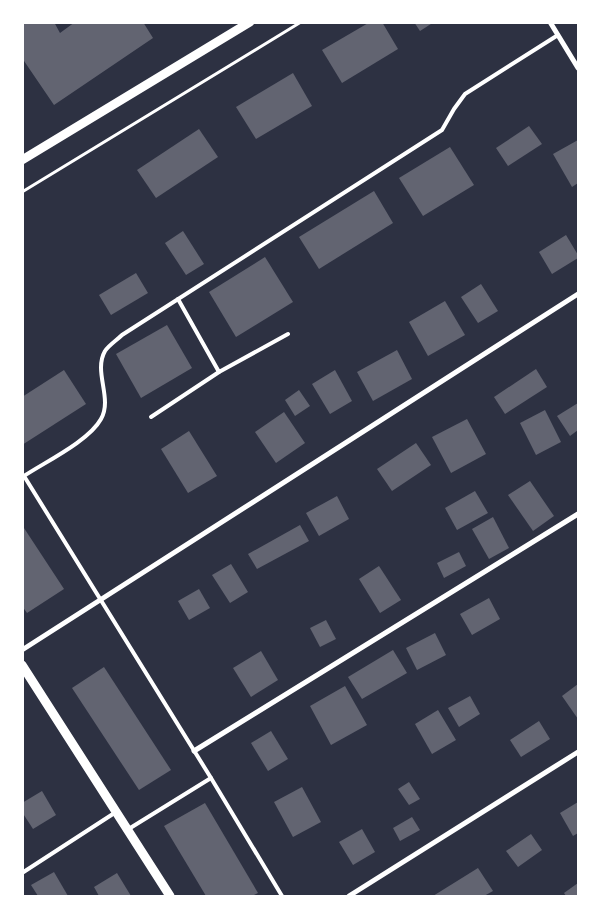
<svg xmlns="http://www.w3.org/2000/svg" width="601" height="919" font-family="'Exo 2',sans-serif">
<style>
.building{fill:#626471}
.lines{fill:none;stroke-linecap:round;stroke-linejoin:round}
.path{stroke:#fff;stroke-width:3}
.service{stroke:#fff;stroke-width:4}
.minor{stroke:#fff;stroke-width:5}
.tertiary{stroke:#fff;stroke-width:9}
</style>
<rect width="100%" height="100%" fill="#2d3142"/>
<g class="building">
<path d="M22,22H54L60,33L75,22H143L153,38L54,105L22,58Z"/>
<path d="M370,22H382L398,49L342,83L322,50Z"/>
<path d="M414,22H434L420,31Z"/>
<path d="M293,73L312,106L256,139L236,107Z"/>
<path d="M529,126L542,144L508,166L496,148Z"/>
<path d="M199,129L218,157L156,198L137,170Z"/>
<path d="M578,140V183L572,187L553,154Z"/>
<path d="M450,147L474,185L423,216L399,178Z"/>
<path d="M374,191L393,223L319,269L299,237Z"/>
<path d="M183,231L204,264L186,275L165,243Z"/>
<path d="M566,235L578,255V258L552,274L539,252Z"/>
<path d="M265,257L293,302L236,337L209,292Z"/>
<path d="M136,273L148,293L111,315L99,295Z"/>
<path d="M481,284L498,311L478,323L461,297Z"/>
<path d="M445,301L465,335L428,356L409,322Z"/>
<path d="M167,325L192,368L141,398L116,354Z"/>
<path d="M397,350L412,379L373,401L357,372Z"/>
<path d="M536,369L547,387L505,414L494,397Z"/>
<path d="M64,370L86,404L22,445V397Z"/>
<path d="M335,370L352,401L330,414L312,384Z"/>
<path d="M299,390L310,406L295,416L285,400Z"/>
<path d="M578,403V430L570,436L557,416Z"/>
<path d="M545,410L561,442L536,455L520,423Z"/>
<path d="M284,412L305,443L276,463L255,432Z"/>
<path d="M467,419L486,454L451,473L432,437Z"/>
<path d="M189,431L217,476L188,493L161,449Z"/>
<path d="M416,443L431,465L392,491L377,469Z"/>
<path d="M530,481L554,516L533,531L508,495Z"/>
<path d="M475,491L488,513L457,530L445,508Z"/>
<path d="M337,496L349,519L319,536L306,513Z"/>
<path d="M493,517L509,548L489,559L472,529Z"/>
<path d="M22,525L64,589L27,613L22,606Z"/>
<path d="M300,525L309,541L257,569L248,554Z"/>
<path d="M459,552L466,566L444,578L437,563Z"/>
<path d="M231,564L248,592L230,603L212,575Z"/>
<path d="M379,566L401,600L380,613L359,579Z"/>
<path d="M199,589L210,608L189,620L178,601Z"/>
<path d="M489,598L500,619L472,635L460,614Z"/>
<path d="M326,620L336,639L320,647L310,628Z"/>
<path d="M435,633L446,655L417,670L406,648Z"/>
<path d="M393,650L407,673L362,699L348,677Z"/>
<path d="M261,651L278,680L251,697L233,668Z"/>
<path d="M104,667L171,770L139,790L72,688Z"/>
<path d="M578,684V719L562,696Z"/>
<path d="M345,686L367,725L331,745L310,706Z"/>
<path d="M470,696L480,714L459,727L448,708Z"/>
<path d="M438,710L456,740L432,754L415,724Z"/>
<path d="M539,721L550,739L521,757L510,740Z"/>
<path d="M271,731L288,759L268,771L251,743Z"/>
<path d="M409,782L420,799L409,805L398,789Z"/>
<path d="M302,787L321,822L293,837L274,802Z"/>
<path d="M42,791L56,815L33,829L22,812V803Z"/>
<path d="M578,802V833L573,836L560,813Z"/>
<path d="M205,803L258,893L252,896H206L164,826Z"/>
<path d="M412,817L420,830L400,841L393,828Z"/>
<path d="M362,829L375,852L353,865L339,842Z"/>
<path d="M531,834L542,850L518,867L506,851Z"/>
<path d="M478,868L493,891L484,896H433Z"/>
<path d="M54,872L68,896H38L31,885Z"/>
<path d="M117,873L131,896H99L94,887Z"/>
<path d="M578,883V896H566L564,893Z"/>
</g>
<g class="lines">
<path class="path" d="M22,192L301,22"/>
<g class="service">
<path d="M178,299L219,372L288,334"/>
<path d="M151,417L219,372"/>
<path d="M127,830L211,778"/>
<path d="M22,873L116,812"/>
<path d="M282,896L211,778L24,476C45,462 89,441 101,419C113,398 93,372 105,351C109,345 117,340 122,335L442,130L454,109L465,94L558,35"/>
</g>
<g class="minor">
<path d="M550,22L578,68"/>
<path d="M22,650L578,294"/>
<path d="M194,751L578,514"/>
<path d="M349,896L578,752"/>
</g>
<g class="tertiary">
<path d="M22,160L250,22"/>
<path d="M22,665L170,896"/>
</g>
</g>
<rect width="601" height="919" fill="none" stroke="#ffffff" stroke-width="48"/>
</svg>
